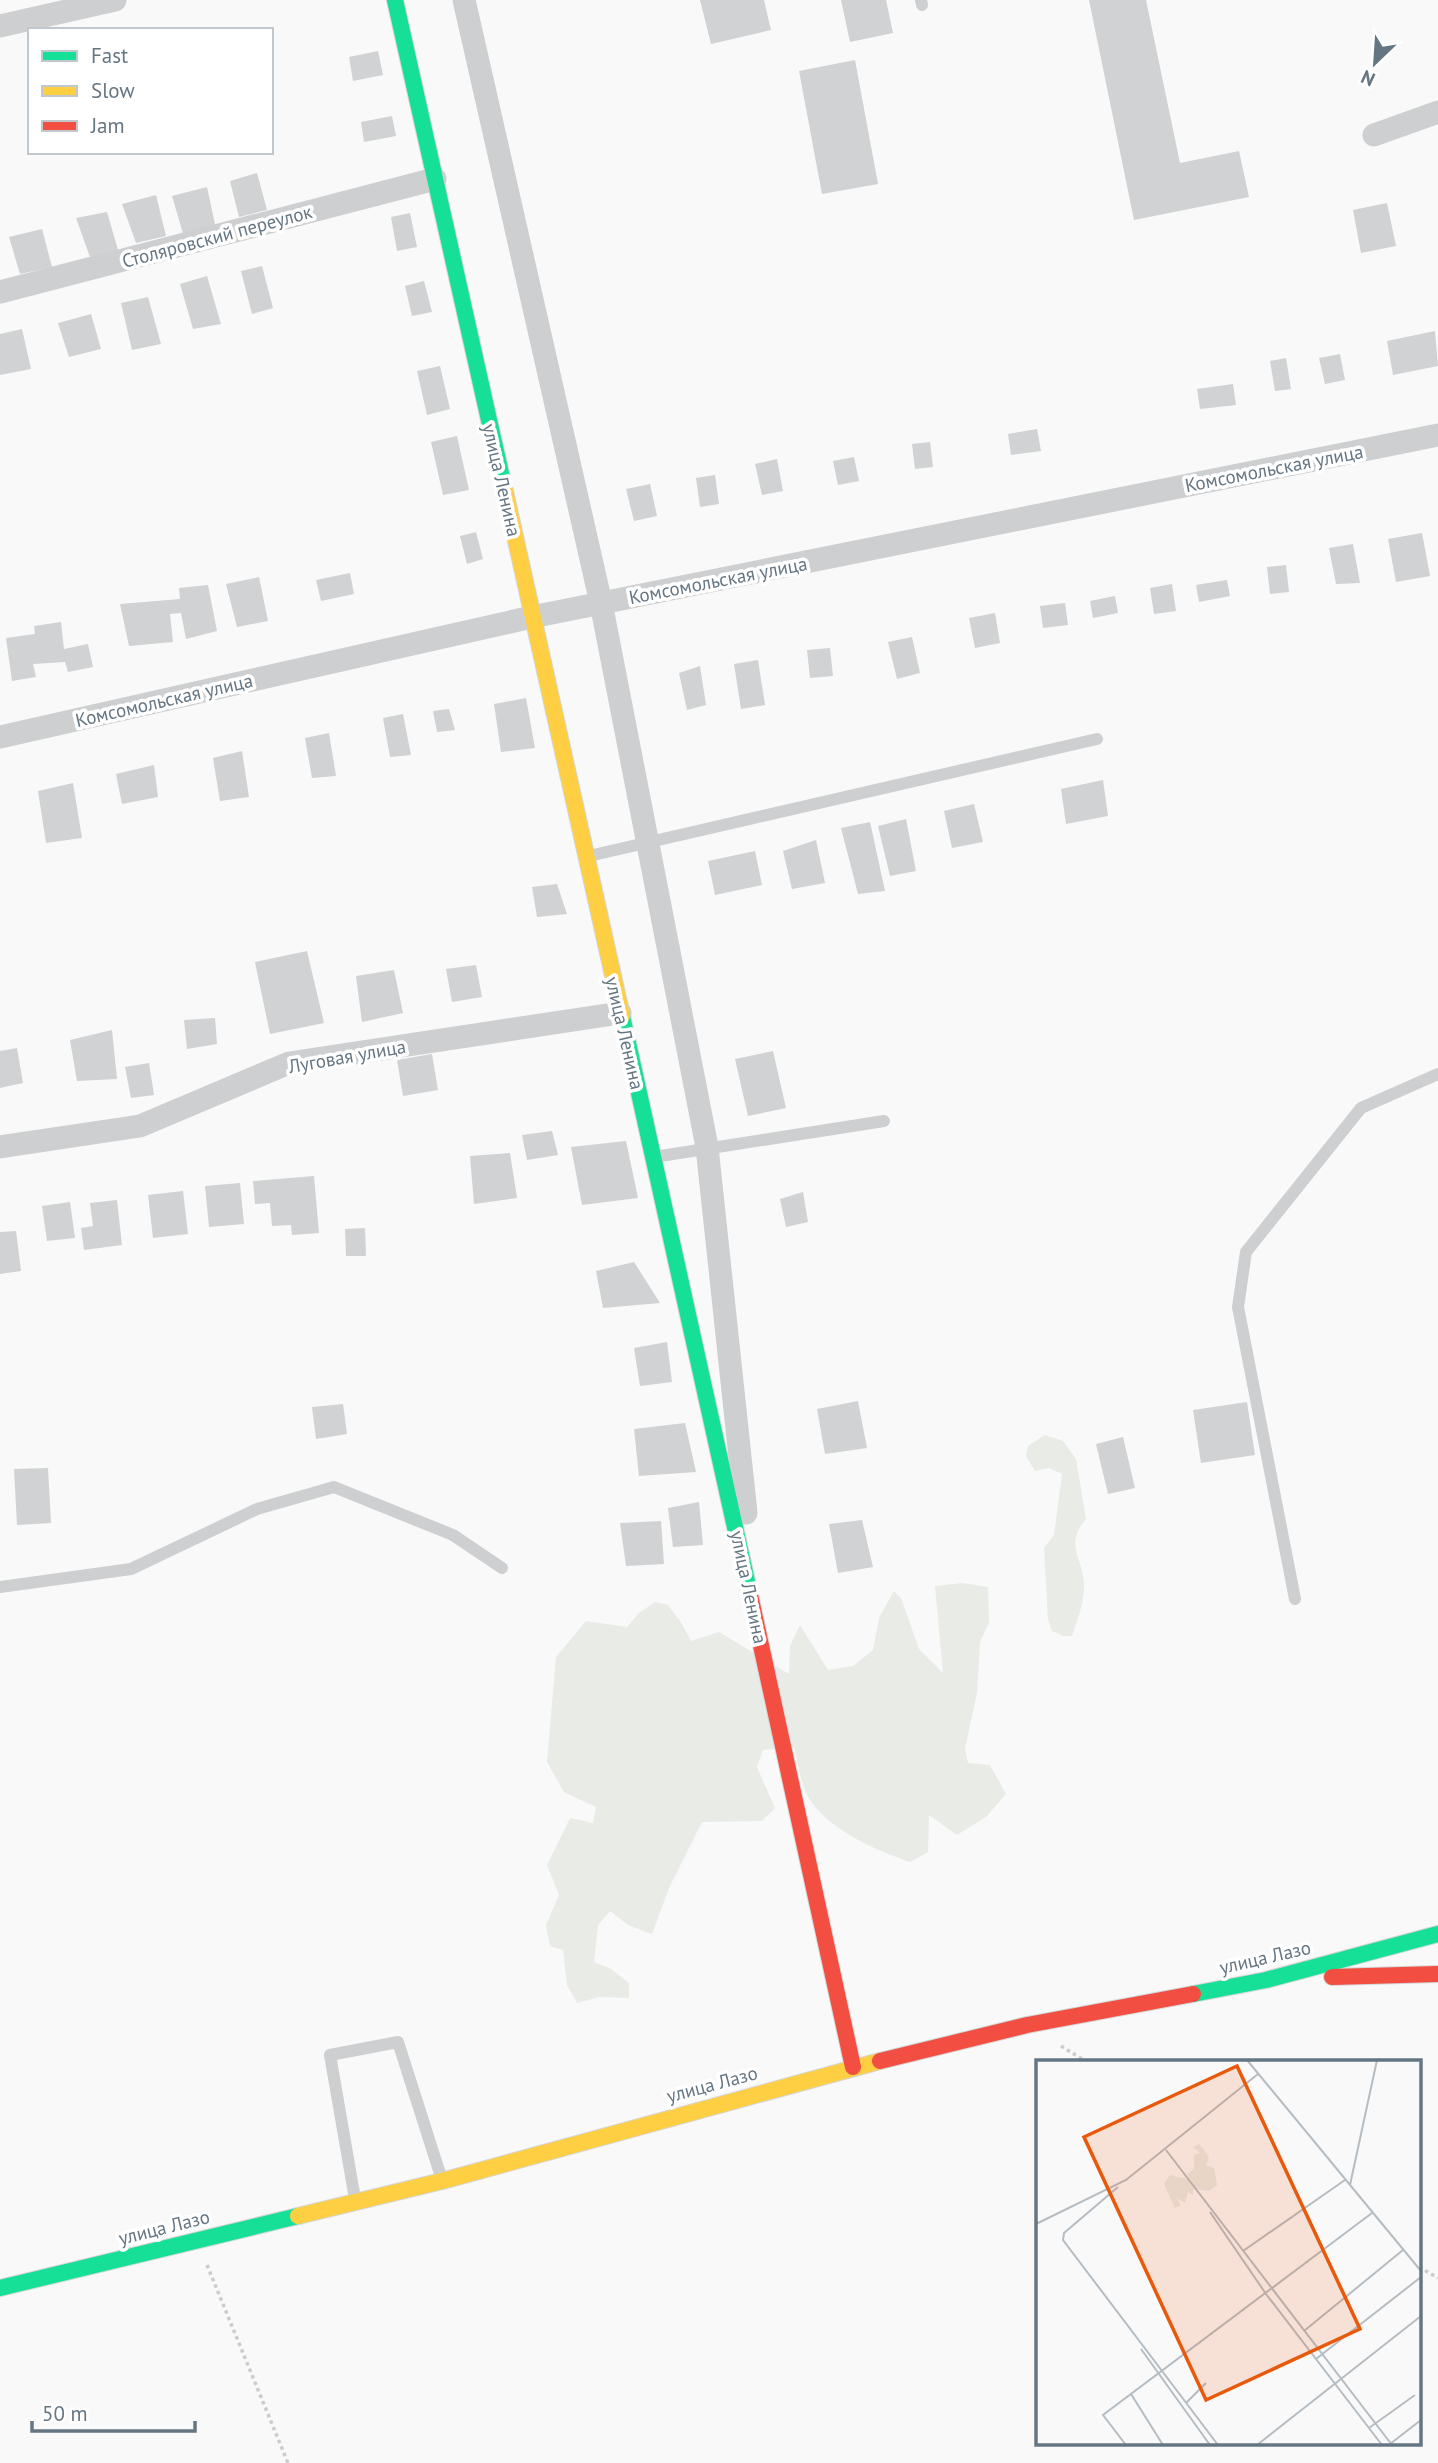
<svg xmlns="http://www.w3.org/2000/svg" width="1438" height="2463" font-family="'PT Sans',sans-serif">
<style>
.green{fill:#e8ebe6}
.building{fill:#d0d2d3}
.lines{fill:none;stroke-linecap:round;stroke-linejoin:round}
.fast-casing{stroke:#d5d6d7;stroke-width:18}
.slow-casing{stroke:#d5d6d7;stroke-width:18}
.jam-casing{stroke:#d5d6d7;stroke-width:18}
.path{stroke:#cbcccd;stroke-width:3.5;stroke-dasharray:3.5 3.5;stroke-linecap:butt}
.lane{stroke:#cecfd0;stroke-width:12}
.street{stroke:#cecfd0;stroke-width:23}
.fast{stroke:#16e098;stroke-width:16}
.slow{stroke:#ffcf43;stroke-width:16}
.jam{stroke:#f24e42;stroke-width:16}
.labels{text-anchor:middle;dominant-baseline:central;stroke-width:7;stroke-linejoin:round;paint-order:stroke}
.street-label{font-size:19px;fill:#657683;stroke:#fff}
.inset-road{fill:none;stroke:#b5bdc3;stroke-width:2}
.view{fill:#e8590c;fill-opacity:0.15;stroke:#e8590c;stroke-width:3.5}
.inset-edge{fill:none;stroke:#657683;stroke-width:3.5}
</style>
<rect width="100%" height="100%" fill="#f9f9f9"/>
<g class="green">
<path d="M1045,1435L1063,1441L1076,1459L1086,1519C1063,1546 1084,1557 1084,1587C1084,1603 1077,1621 1072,1636H1063L1052,1631L1048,1619L1044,1548L1054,1535L1062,1474L1049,1468L1035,1471L1026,1456L1028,1446Z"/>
<path d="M963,1583L988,1587L989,1623L980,1642L977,1693L965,1749L968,1763L990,1765L1006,1794L986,1817L957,1835L929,1815L928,1852L910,1862C875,1850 826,1829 807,1795C800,1781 798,1762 794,1747L763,1750L757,1767L775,1808L762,1821L702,1822L669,1888L652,1934L628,1925L610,1911L598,1925L594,1962L611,1969L629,1983V1998L600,1997L577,2003L567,1985L563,1950L550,1946L546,1925L559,1895L547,1865L570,1818L593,1823L596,1807L564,1792L547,1762L556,1657L586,1621L627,1627L639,1613L655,1602L668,1605L682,1624L691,1641L719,1632L789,1674L790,1646L800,1625L828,1670L853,1666L873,1650L879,1618L894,1591L901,1598L919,1649L943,1673L935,1586Z"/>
</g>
<g class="building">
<path d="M700,0H764L771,30L711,44Z"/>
<path d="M841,0H886L893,33L850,42Z"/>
<path d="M1089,0H1146L1180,163L1239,151L1249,197L1134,220Z"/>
<path d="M378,51L383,75L353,81L349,57Z"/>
<path d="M855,60L878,184L822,194L799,71Z"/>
<path d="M392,116L396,136L364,142L361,122Z"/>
<path d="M257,173L267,210L239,217L230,181Z"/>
<path d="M207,187L216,229L184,237L172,196Z"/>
<path d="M156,195L166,236L136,243L122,204Z"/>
<path d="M1387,203L1396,246L1361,253L1353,210Z"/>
<path d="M107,212L118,250L90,257L76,218Z"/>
<path d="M410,213L417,247L397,251L391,217Z"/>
<path d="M42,229L52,267L20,274L9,237Z"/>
<path d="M262,266L273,308L252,314L241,271Z"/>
<path d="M207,276L221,324L193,329L180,284Z"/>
<path d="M424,281L432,312L412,316L405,286Z"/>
<path d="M148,297L161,344L132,350L121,303Z"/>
<path d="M91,314L101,349L69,357L58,323Z"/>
<path d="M22,329L31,369L0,375V334Z"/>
<path d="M1435,331L1438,366L1393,375L1387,341Z"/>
<path d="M1340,354L1345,380L1325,384L1319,358Z"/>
<path d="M1286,358L1291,389L1275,391L1270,361Z"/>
<path d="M440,366L450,409L427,415L417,371Z"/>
<path d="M1233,384L1236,405L1200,409L1197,389Z"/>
<path d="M1037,429L1041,451L1011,455L1008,434Z"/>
<path d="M457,436L469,490L443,495L431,442Z"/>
<path d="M930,442L933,467L915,469L912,444Z"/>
<path d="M854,457L859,481L838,485L833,461Z"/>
<path d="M777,459L783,491L762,495L755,464Z"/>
<path d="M715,475L719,504L700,507L696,478Z"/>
<path d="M650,484L657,516L634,521L626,489Z"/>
<path d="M476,532L483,559L467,564L460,536Z"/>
<path d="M1422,533L1430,576L1396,582L1388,539Z"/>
<path d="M1353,544L1360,583L1336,584L1329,548Z"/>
<path d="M1286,565L1289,592L1270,594L1267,567Z"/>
<path d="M350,573L354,594L321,601L316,580Z"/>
<path d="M259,577L268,621L237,627L226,584Z"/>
<path d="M1227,580L1230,596L1199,602L1196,585Z"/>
<path d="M1172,584L1176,611L1154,614L1150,588Z"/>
<path d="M208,585L217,631L186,639L181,613L170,614L173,642L129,646L120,604L180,599L179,588Z"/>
<path d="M1115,596L1118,613L1093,618L1090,601Z"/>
<path d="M1065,603L1068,625L1043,628L1040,606Z"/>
<path d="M995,613L1000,643L975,648L969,618Z"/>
<path d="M61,622L64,649L88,644L93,667L68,672L65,662L33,664L36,677L12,681L6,638L35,634L34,626Z"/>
<path d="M912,637L920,673L897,679L888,642Z"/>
<path d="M830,648L833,676L810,678L807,650Z"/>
<path d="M758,660L765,705L741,709L734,664Z"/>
<path d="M700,666L706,705L687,710L679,673Z"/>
<path d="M526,698L535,748L501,752L494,704Z"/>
<path d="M449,709L455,730L437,732L433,711Z"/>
<path d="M403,714L411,755L390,757L383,718Z"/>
<path d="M329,733L336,776L312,778L305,738Z"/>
<path d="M242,751L249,797L220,801L213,758Z"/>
<path d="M154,765L158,797L122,804L116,774Z"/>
<path d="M1103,780L1108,816L1066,824L1061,789Z"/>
<path d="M73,783L82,838L46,843L38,791Z"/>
<path d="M974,804L983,842L952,848L944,811Z"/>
<path d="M906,819L916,871L890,876L878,826Z"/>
<path d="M870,822L885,891L858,894L841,828Z"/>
<path d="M816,840L825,883L792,889L783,851Z"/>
<path d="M755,851L762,885L715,895L708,861Z"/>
<path d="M557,884L567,914L537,917L532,887Z"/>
<path d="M307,951L324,1023L270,1034L255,962Z"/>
<path d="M476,965L482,997L452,1002L446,969Z"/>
<path d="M394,970L403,1013L362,1022L356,976Z"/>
<path d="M215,1018L217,1044L187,1049L184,1020Z"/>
<path d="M112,1030L117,1079L77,1081L70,1040Z"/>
<path d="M17,1048L23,1083L0,1088V1051Z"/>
<path d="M773,1051L786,1108L748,1116L735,1059Z"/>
<path d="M432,1054L438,1090L403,1096L397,1060Z"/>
<path d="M149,1063L154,1095L131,1098L125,1067Z"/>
<path d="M552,1131L558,1155L527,1160L522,1135Z"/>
<path d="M626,1141L638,1198L582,1205L571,1147Z"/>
<path d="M510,1153L517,1198L474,1204L470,1156Z"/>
<path d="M314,1176L319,1233L292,1235L291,1225L272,1226L270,1203L255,1204L253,1181Z"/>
<path d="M240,1183L244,1224L209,1227L205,1186Z"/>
<path d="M183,1191L188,1234L153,1238L148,1195Z"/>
<path d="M803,1192L808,1222L786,1227L780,1199Z"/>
<path d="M117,1200L122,1245L84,1250L81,1228L93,1226L90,1203Z"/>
<path d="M70,1202L75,1238L47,1241L42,1206Z"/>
<path d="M365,1228L366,1256H346L345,1229Z"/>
<path d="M16,1231L21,1271L0,1274V1232Z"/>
<path d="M634,1262L660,1303L603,1308L596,1271Z"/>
<path d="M667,1342L672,1382L640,1386L634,1348Z"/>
<path d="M858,1401L867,1448L825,1454L817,1409Z"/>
<path d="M1247,1402L1255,1455L1201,1463L1193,1410Z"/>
<path d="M343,1404L347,1434L316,1439L312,1407Z"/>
<path d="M685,1423L696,1472L639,1476L634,1429Z"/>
<path d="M1123,1437L1135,1488L1108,1494L1096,1444Z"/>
<path d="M48,1468L51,1523L17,1525L14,1469Z"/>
<path d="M699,1502L703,1545L673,1547L668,1508Z"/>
<path d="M862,1520L873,1567L838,1573L829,1524Z"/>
<path d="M661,1521L664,1564L626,1566L620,1523Z"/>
</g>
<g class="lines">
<g class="fast-casing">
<g id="fast">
<path d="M395,0L504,487"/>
<path d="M622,1016L750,1595"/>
<path d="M1193,1994L1266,1980L1438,1934"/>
<path d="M0,2288L298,2216"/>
</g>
</g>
<g class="slow-casing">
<g id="slow">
<path d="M504,487L622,1016"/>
<path d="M298,2216L442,2181L880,2061"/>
</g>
</g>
<g class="jam-casing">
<g id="jam">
<path d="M750,1595L853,2067"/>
<path d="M1332,1977L1438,1974"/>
<path d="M880,2061L1027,2025L1193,1994"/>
</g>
</g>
<g class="path">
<path d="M1061,2046L1087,2062"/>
<path d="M207,2265L288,2463"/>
<path d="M1419,2267L1438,2278"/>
</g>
<g class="lane">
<path d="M921,0L922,5"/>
<path d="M589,856L1097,739"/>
<path d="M654,1157L884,1121"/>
<path d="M0,1587L131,1569L257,1509L334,1487L453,1535L502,1568"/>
<path d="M1295,1599L1238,1307L1246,1252L1361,1108L1438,1074"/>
<path d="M355,2199L330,2055L398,2042L442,2180"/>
</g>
<g class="street">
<path d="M464,0L601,603L707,1147L746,1513"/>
<path d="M0,26L115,0"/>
<path d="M1374,135L1438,112"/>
<path d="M0,292L435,179"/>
<path d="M0,737L532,617L1438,435"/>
<path d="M0,1147L140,1126L289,1063L620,1013"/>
</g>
<use href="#fast" class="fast"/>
<use href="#slow" class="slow"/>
<use href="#jam" class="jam"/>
</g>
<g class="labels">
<g class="street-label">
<text transform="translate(217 236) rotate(-15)">Столяровский переулок</text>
<text transform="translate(1274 468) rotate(-11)">Комсомольская улица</text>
<text transform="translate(502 480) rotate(77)">улица Ленина</text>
<text transform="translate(718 580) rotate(-11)">Комсомольская улица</text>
<text transform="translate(164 700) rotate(-13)">Комсомольская улица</text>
<text transform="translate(625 1033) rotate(77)">улица Ленина</text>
<text transform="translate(347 1056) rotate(-10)">Луговая улица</text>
<text transform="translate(749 1587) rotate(78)">улица Ленина</text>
<text transform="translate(1265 1957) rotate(-13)">улица Лазо</text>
<text transform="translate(712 2084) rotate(-15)">улица Лазо</text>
<text transform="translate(164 2227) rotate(-14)">улица Лазо</text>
</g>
</g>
<g transform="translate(1036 2060)">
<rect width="385" height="385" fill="#f9f9f9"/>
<path d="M163,84L173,97L170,105L178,108L181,125L173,131L157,129V135L152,132L149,143L141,138L145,146L139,148L128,124L134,115L155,120L151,114L158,109V95L164,93L157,87Z" fill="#e8ebe6"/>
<path class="inset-road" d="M211,0L385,211M130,90L356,385M314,125L341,0M82,127L28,173L27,180L182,385M174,152L230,234L346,385M0,164L90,120L222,14M207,191L309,120M268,271L367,190M105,289L174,385M280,299L385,217M95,334L127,385M150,343L170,323M333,368L379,335M354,384L385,360M90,385L67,355L336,153M221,385L385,256"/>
<path class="view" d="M201,6L324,269L170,340L48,77Z"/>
<rect width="385" height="385" class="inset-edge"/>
</g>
<rect x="28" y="28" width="245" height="126" fill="#ffffff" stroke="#c1c8cd" stroke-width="2"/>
<rect x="42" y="51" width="35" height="10" fill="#16e098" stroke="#c1c8cd" stroke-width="2"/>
<text x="91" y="63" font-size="21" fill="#657683">Fast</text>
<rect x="42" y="86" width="35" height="10" fill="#ffcf43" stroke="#c1c8cd" stroke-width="2"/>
<text x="91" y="98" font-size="21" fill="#657683">Slow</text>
<rect x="42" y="121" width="35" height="10" fill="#f24e42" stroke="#c1c8cd" stroke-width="2"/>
<text x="91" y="133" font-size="21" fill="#657683">Jam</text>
<g transform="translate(1375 63) rotate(205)" stroke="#ffffff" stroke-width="5" paint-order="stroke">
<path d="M0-5L12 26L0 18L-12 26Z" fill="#657683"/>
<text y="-10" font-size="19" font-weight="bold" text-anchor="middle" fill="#657683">N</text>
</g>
<path d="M32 2421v10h163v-10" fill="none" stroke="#657683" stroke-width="3.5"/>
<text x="42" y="2421" font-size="21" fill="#657683" stroke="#ffffff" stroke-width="5" paint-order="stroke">50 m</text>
</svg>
